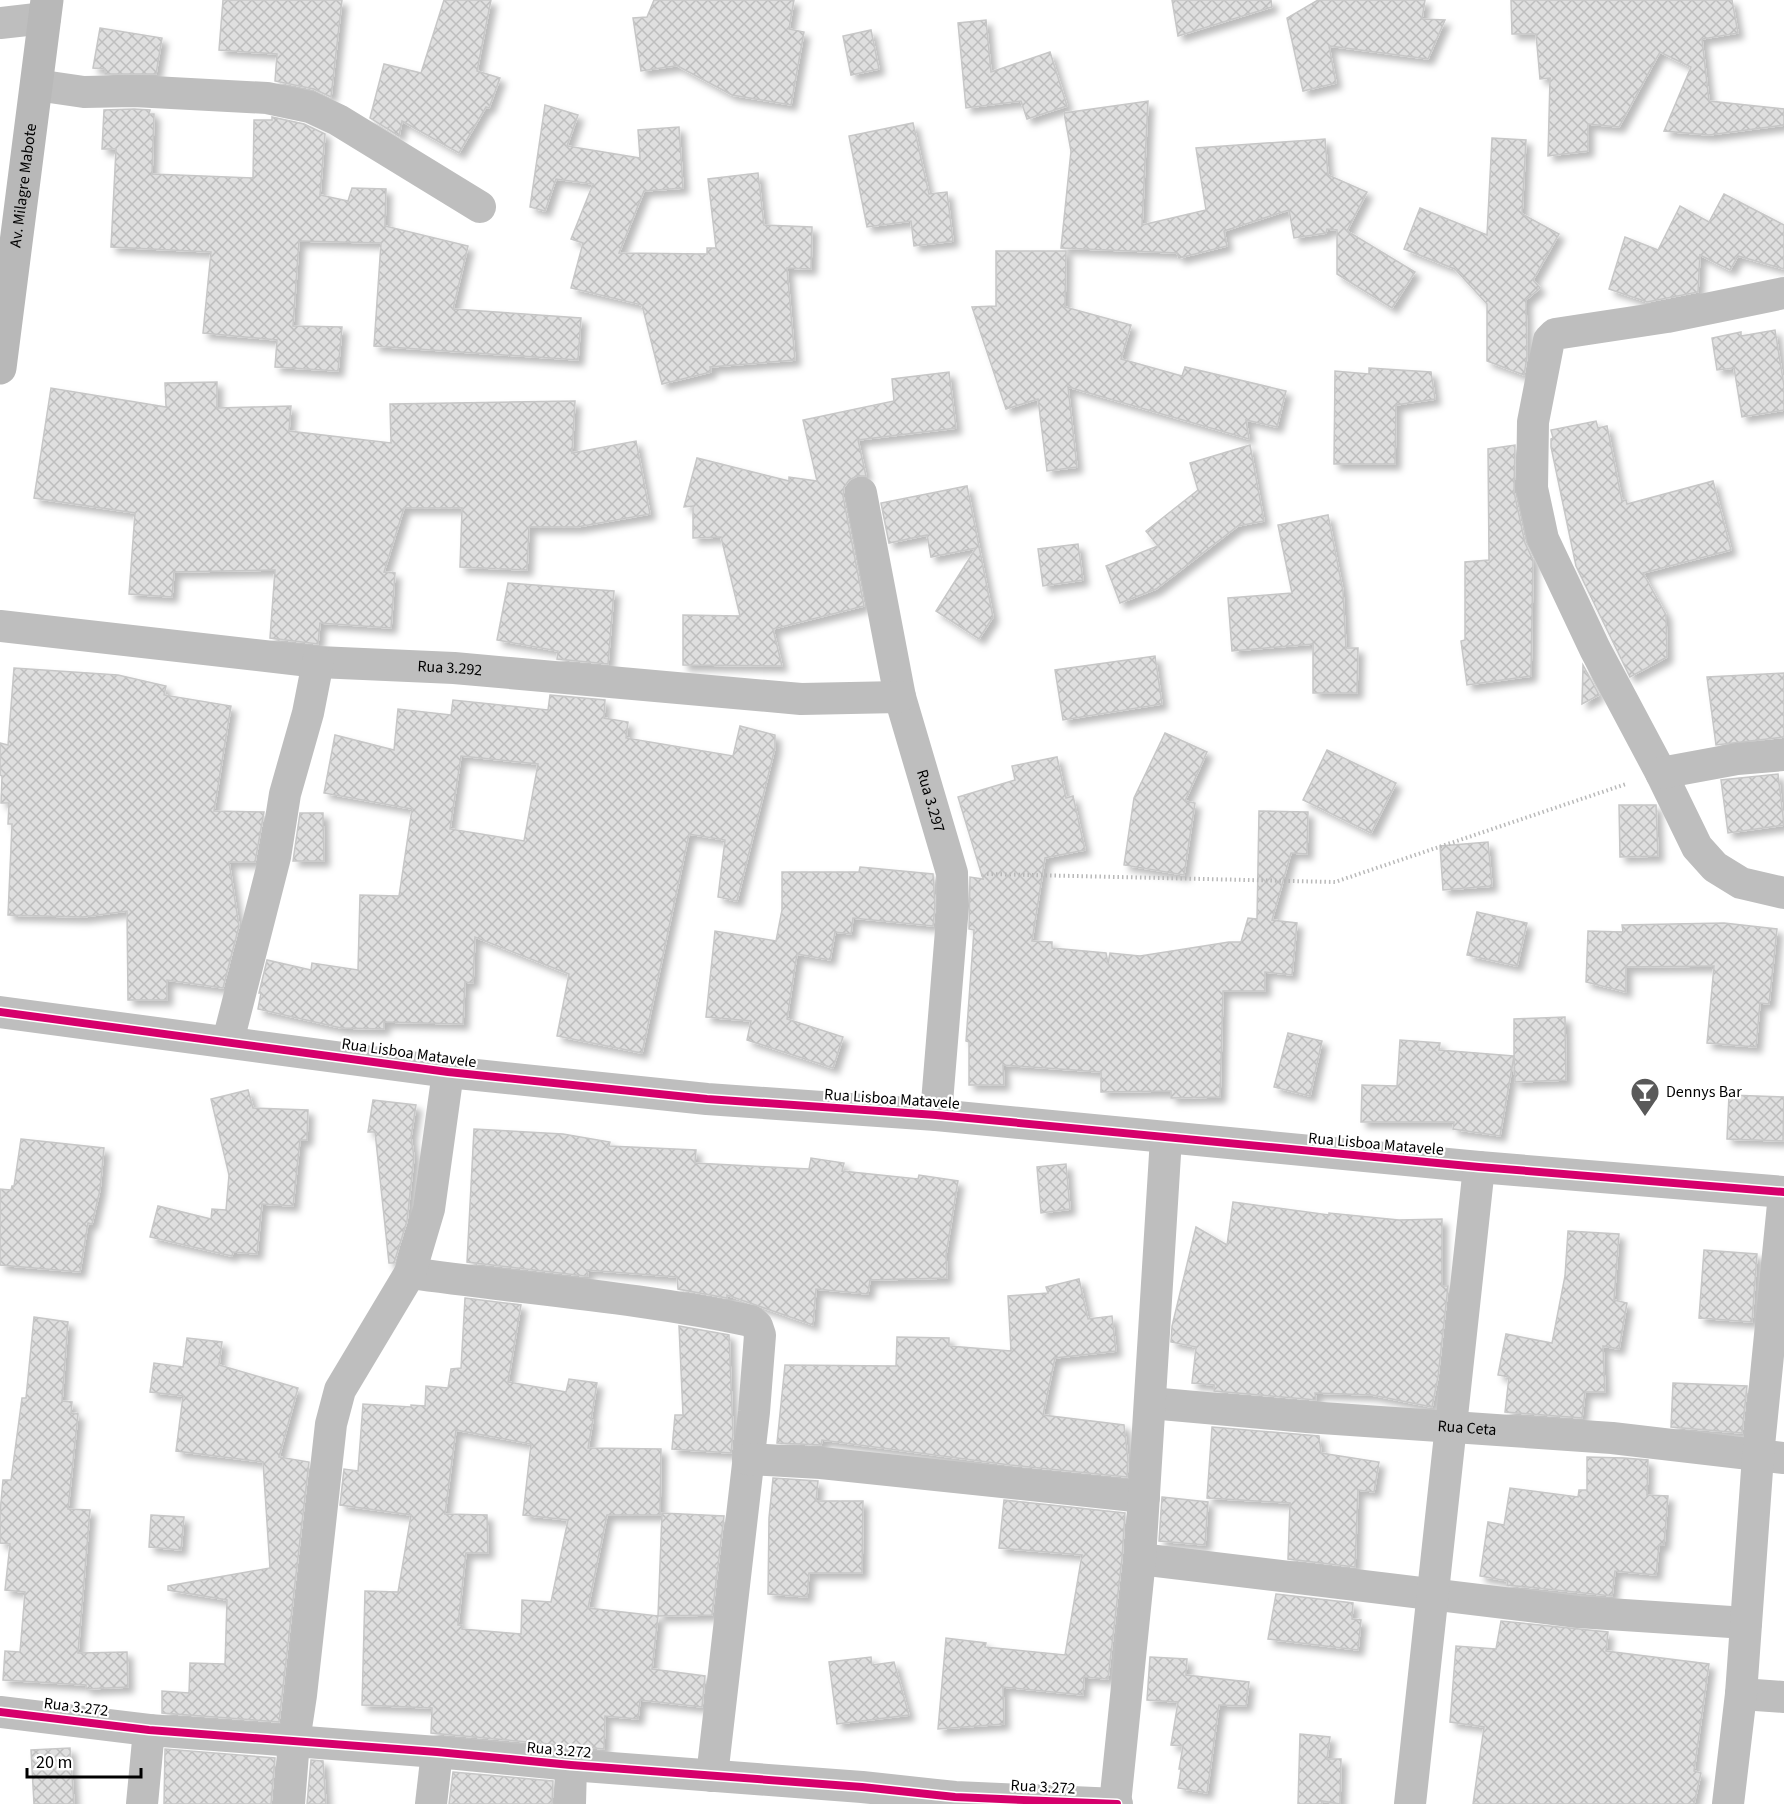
<svg xmlns="http://www.w3.org/2000/svg" width="1784" height="1804" font-family="'Source Sans 3',sans-serif">
<style>
.building{fill:url(#building-cross-hatch);stroke:#c7c7c7;stroke-width:1.5;fill-rule:evenodd;filter:url(#shadow)}
.lines{fill:none;stroke-linecap:round;stroke-linejoin:round}
.path{stroke:#b9b9b9;stroke-width:4;stroke-dasharray:1.5 3;stroke-linecap:butt}
.street{stroke:#bebebe;stroke-width:32}
.secondary{stroke:#b8b8b8;stroke-width:33}
.cycleway-casing{stroke:#fff;stroke-width:11}
.cycleway{stroke:#d6006c;stroke-width:8}
.labels{text-anchor:middle;dominant-baseline:central;stroke-width:4.5;stroke-linejoin:round;paint-order:stroke}
.street-label{font-size:16px;fill:#000;stroke:#fff}
.poi-label{font-size:16px;fill:#000;stroke:#fff;text-anchor:start}
</style>
<defs>
<pattern id="building-cross-hatch" width="8" height="8" patternUnits="userSpaceOnUse" patternTransform="scale(1.5)"><rect width="8" height="8" fill="#dfdfdf"/><path d="M0 0l8 8M0 8l8-8" fill="none" stroke="#bebebe"/></pattern>
<filter id="shadow"><feDropShadow dx="5.5" dy="5.5" stdDeviation="3" flood-color="#0004"/></filter>
</defs>
<rect width="100%" height="100%" fill="#fff"/>
<g class="building">
<path d="M223,0H342L331,97L314,89L275,81L277,54L219,50Z"/>
<path d="M444,0H491L477,71L500,78L489,108L486,107L459,153L402,121L399,136L370,118L384,64L421,73Z"/>
<path d="M654,0H794L789,29L804,32L791,105L732,95L674,64L675,66L641,71L633,18L647,17Z"/>
<path d="M1172,0H1271L1272,7L1178,36Z"/>
<path d="M1318,0H1425L1422,19L1445,20L1428,59L1329,46L1336,83L1303,91L1287,18Z"/>
<path d="M1511,0H1732L1738,33L1702,39L1709,101L1784,109V125L1709,135L1664,131L1691,67L1660,52L1619,127L1588,124V151L1548,156L1550,78L1540,79L1536,34H1512Z"/>
<path d="M986,20L991,72L1050,52L1067,106L1027,119L1021,101L966,108L958,23Z"/>
<path d="M100,28L162,38L156,74H105V69L93,68Z"/>
<path d="M871,30L879,69L851,75L843,36Z"/>
<path d="M1148,101L1142,225L1206,210L1196,148L1325,139L1328,175L1367,192L1347,231L1415,272L1392,308L1337,274V230L1327,229L1326,233L1294,238L1289,210L1224,231L1227,246L1179,258L1177,253L1061,248L1071,151L1064,113Z"/>
<path d="M545,105L578,115L567,146L640,158L638,130L679,127L683,188L644,191L619,253L707,254V248H716L708,179L758,173L764,225L812,227L811,269L787,268L795,360L710,367L711,372L662,384L642,305L571,288L583,243L571,239L593,184L556,179L545,211L530,207Z"/>
<path d="M134,109L150,110L149,114H154L152,174L253,178L254,120H272V117L304,124L325,134L320,195L348,201L352,188L386,189L385,226L468,246L453,309L581,318L578,360L374,346L381,243L299,241L293,326L342,327L338,371L275,367L277,340L203,333L211,252L111,247L116,149H102L104,110Z"/>
<path d="M913,123L929,194L947,192L953,241L914,246L911,221L867,227L849,136Z"/>
<path d="M1492,138L1526,140L1522,214L1559,234L1533,280L1540,288L1526,300L1527,357L1524,375L1487,361V304L1455,269L1404,249L1420,208L1487,235Z"/>
<path d="M1724,194L1784,225V269L1738,256L1730,270L1700,255L1698,292L1647,302L1609,289L1625,237L1658,250L1680,206L1709,222Z"/>
<path d="M996,251H1066L1065,307L1131,325L1121,359L1182,376L1185,367L1286,391L1277,427L1246,420L1249,439L1068,387L1077,467L1047,471L1038,399L1006,409L972,307L996,306Z"/>
<path d="M1775,330L1784,386V410L1742,417L1734,368L1717,370L1712,338L1741,332V336Z"/>
<path d="M1369,368L1431,372L1435,399L1396,405L1395,464H1334L1335,371L1369,374Z"/>
<path d="M949,372L956,428L858,440L866,476H857L849,480L844,487L843,496L864,606L773,629L782,666L683,665V615L740,616L721,537L693,538V506L684,507L697,458L789,481V477L817,481L803,420L894,401L892,379Z"/>
<path d="M217,382V408L291,406L289,431L391,443L390,404L575,401L572,453L636,441L650,514L577,527H529L527,570L460,567L462,508H404L384,572L395,573L391,628L320,623L318,644L270,638L275,570L174,572L172,597L129,594L135,513L34,498L51,388L166,407L165,383Z"/>
<path d="M1596,421L1598,428L1607,426L1622,501L1626,500L1627,504L1713,481L1731,550L1643,573L1666,615L1667,657L1630,677L1576,566L1551,447V439L1553,438L1551,430Z"/>
<path d="M1250,445L1264,521L1238,526L1156,589L1120,603L1106,566L1158,546L1146,531L1198,490L1190,463Z"/>
<path d="M1515,445L1514,492L1525,543L1533,560L1531,676L1467,685L1461,641L1465,640V562L1489,560L1488,449Z"/>
<path d="M967,486L993,617L979,639L936,611L976,548L931,557L927,535L889,543L881,503Z"/>
<path d="M1328,515L1343,591L1346,648H1358L1357,693H1313V644L1232,651L1228,598L1292,593L1278,525Z"/>
<path d="M1078,544L1083,580L1043,586L1038,549Z"/>
<path d="M508,583L614,591L608,664L557,659L558,651L497,640Z"/>
<path d="M1155,656L1162,704L1063,720L1055,670Z"/>
<path d="M1583,665L1599,695L1582,704Z"/>
<path d="M14,668L118,675L166,686L164,695L231,706L214,811L264,812L255,862H229L239,926L223,988L167,980V1000H128L127,911L83,917L8,915L12,824H8L9,803H1L2,776L0,775V743L8,745Z"/>
<path d="M1784,673V737L1716,745L1707,677Z"/>
<path d="M550,695L605,700L604,718L628,722L626,738L733,756L740,726L775,735V748L737,901L718,897L725,840L689,834L642,1053L557,1036L569,974L475,937L473,983L465,982L463,1024L384,1022V1029L341,1028L258,1009L261,993H259L267,960L311,970L312,963L358,970L360,895L399,896L412,809L324,793L335,735L394,750L398,709L451,715L453,700L548,710ZM461,756L538,764L524,841L450,829Z"/>
<path d="M1165,733L1207,752L1185,801L1195,803L1184,875L1124,865L1134,798Z"/>
<path d="M1327,750L1396,783L1371,833L1303,800Z"/>
<path d="M1057,757L1066,798L1073,796L1085,850L1045,858L1032,941L1052,942V948L1106,953L1108,964L1110,953L1140,956L1229,942H1241L1248,918L1257,919L1259,811L1308,812L1307,854L1291,853L1272,920L1297,923L1292,975L1265,972V991H1223L1220,1097L1171,1098V1091L1101,1092V1072L1003,1065L1004,1085H969V1042L966,1041L974,930L969,929L970,877L983,879L958,797L1015,780L1012,766Z"/>
<path d="M1778,774L1784,825L1728,833L1721,780Z"/>
<path d="M1619,805H1656L1658,856L1620,857Z"/>
<path d="M300,813H323L324,861H293Z"/>
<path d="M1488,842L1492,886L1443,890L1440,846Z"/>
<path d="M860,867L933,874L935,906L933,926L853,918L851,934L835,932L830,960L797,954L787,1019L843,1037L833,1068L747,1040L751,1021L706,1017L715,931L776,941L782,910V872H859Z"/>
<path d="M1477,912L1527,923L1517,966L1467,955Z"/>
<path d="M1724,923L1777,929L1769,1004L1760,1003L1756,1047L1707,1043L1714,966L1626,967V992L1586,982L1588,931L1623,932L1622,925Z"/>
<path d="M1565,1017L1566,1080L1515,1082L1514,1056L1500,1136L1453,1129L1454,1122H1361L1362,1085L1397,1086L1400,1040L1440,1043L1439,1050L1514,1056V1019Z"/>
<path d="M1288,1033L1322,1041L1310,1096L1274,1087Z"/>
<path d="M248,1090L253,1108L308,1110L307,1140H300L293,1206L262,1204L257,1254L233,1252L232,1256L150,1237L158,1206L211,1219L212,1209L226,1210L229,1175L211,1099Z"/>
<path d="M1729,1095L1784,1097L1783,1141L1727,1139Z"/>
<path d="M373,1100L416,1105L411,1137L414,1157L407,1221L394,1263H389L375,1132H368Z"/>
<path d="M474,1129L563,1134L610,1142L609,1146L696,1150L695,1163L809,1169L811,1158L844,1163L842,1171L918,1179L919,1175L958,1181L946,1255L947,1278L870,1280L868,1294L816,1289L813,1325L727,1295V1298L678,1289L677,1277L587,1270L588,1276H585L467,1262Z"/>
<path d="M21,1139L104,1148L100,1190L92,1224L88,1223L80,1272L0,1265V1189L11,1190L12,1186H14Z"/>
<path d="M1066,1164L1070,1209L1041,1213L1037,1167Z"/>
<path d="M1233,1202L1329,1215V1213L1399,1220L1442,1219V1286H1448L1438,1377L1432,1407L1372,1395L1315,1393L1316,1400L1214,1391V1385L1192,1383L1196,1347L1171,1342L1172,1326L1196,1227L1227,1245Z"/>
<path d="M1568,1231L1619,1234L1614,1300L1627,1303L1619,1349L1603,1346L1605,1392H1585L1582,1418L1505,1412L1509,1377L1498,1375L1506,1334L1552,1343L1565,1276Z"/>
<path d="M1704,1250L1757,1254L1752,1322L1699,1318Z"/>
<path d="M1079,1279L1088,1319L1112,1316L1116,1351L1055,1358L1043,1415L1124,1425L1128,1460L1127,1477L1010,1465L822,1440L821,1445L777,1443L785,1365L896,1366L897,1337L949,1338V1346L1011,1351L1008,1296L1048,1293L1046,1287Z"/>
<path d="M465,1298L521,1305L508,1382L566,1392L569,1379L597,1383L591,1420H593L588,1448L661,1449L660,1515H607L588,1608L658,1616L662,1513L724,1516L712,1615L658,1616L652,1669L705,1676L702,1707L640,1700L638,1719L605,1716L604,1749L431,1733L432,1708L362,1705L365,1591L398,1592L411,1515L340,1505L344,1469L358,1471L363,1404L411,1407V1405L425,1406L426,1386L448,1388L451,1369L461,1368ZM456,1430L531,1444L523,1515L568,1520L551,1602L522,1600L521,1634L462,1629V1625H458L466,1553H488L487,1515L445,1514Z"/>
<path d="M34,1317L68,1322L62,1401L72,1402L71,1413L78,1414L68,1509L90,1510L78,1653L127,1652L128,1687L86,1689V1685L3,1680L5,1651L20,1652L25,1592L5,1590L10,1544L0,1543V1513L3,1480H11L22,1398H26Z"/>
<path d="M679,1326L729,1335L733,1433L731,1453L672,1449L675,1415H683Z"/>
<path d="M187,1338L222,1342L219,1365L298,1388L279,1457L309,1462L279,1722L162,1713V1691L189,1693L190,1663L225,1664L227,1600L168,1590V1586L270,1568L263,1462L176,1451L183,1396L150,1392L154,1363L183,1367Z"/>
<path d="M1673,1383L1747,1386L1742,1433L1671,1427Z"/>
<path d="M1212,1427L1319,1436L1321,1453L1379,1462L1374,1492L1358,1490L1355,1567L1288,1559L1290,1503L1207,1498Z"/>
<path d="M1587,1457L1624,1458L1648,1460L1647,1495L1668,1496L1664,1545H1659L1656,1575L1615,1571L1612,1596L1507,1585L1508,1581L1480,1576L1488,1522L1504,1525L1510,1488L1578,1497L1579,1490H1587Z"/>
<path d="M773,1478L818,1481L816,1501H863L862,1573H809L807,1597L768,1594L769,1518Z"/>
<path d="M1162,1497L1208,1502L1205,1545L1159,1541Z"/>
<path d="M1004,1500L1125,1513L1122,1558L1108,1679L1084,1677L1083,1695L1003,1687L1004,1724L938,1729L946,1638L986,1643L985,1647L1065,1655L1082,1555L999,1548Z"/>
<path d="M151,1515L184,1517L181,1550L149,1547Z"/>
<path d="M1276,1594L1353,1603L1352,1619L1361,1620L1358,1650L1268,1639Z"/>
<path d="M1501,1621L1608,1632L1606,1651L1709,1664L1694,1771L1701,1773L1694,1804H1473L1484,1727L1450,1722L1456,1646L1496,1649Z"/>
<path d="M871,1657L872,1665L894,1662L909,1715L837,1724L829,1662Z"/>
<path d="M1150,1657L1187,1659L1186,1675L1249,1682L1246,1706L1219,1705L1207,1793L1178,1788L1181,1769H1179L1183,1746L1171,1745L1178,1702L1147,1700Z"/>
<path d="M1300,1734L1330,1737L1327,1759H1341L1340,1804L1322,1801V1804H1298Z"/>
<path d="M70,1748L74,1804H34L31,1750Z"/>
<path d="M165,1749L275,1758L271,1804H164Z"/>
<path d="M311,1760L323,1761L326,1804H307Z"/>
<path d="M453,1772L553,1781L552,1804H449Z"/>
</g>
<g class="lines">
<path class="path" d="M987,874L1335,882L1626,784"/>
<g class="street">
<path d="M0,23L45,18"/>
<path d="M36,85L84,92L134,91L267,98L310,107L338,120L480,207"/>
<path d="M1784,293L1667,317L1555,334L1549,340L1533,422L1532,488L1543,539L1595,649L1661,773L1697,847L1715,867L1741,883L1784,893"/>
<path id="s1" d="M861,493L900,697L952,873L953,906L936,1115"/>
<path id="s2" d="M0,626L318,662L454,668L801,699L900,697"/>
<path d="M1661,773L1737,759L1784,755"/>
<path d="M0,1012L448,1072L707,1099L936,1115L1479,1167L1784,1192"/>
<path d="M228,1041L275,857L285,794L308,713L318,662"/>
<path d="M410,1273C524,1289 639,1297 751,1321L757,1326L760,1335L754,1412L712,1776"/>
<path id="s3" d="M1150,1403L1307,1417L1612,1438L1784,1458"/>
<path d="M748,1459L821,1463L1144,1497"/>
<path d="M1140,1559L1578,1612L1746,1623"/>
<path d="M1741,1694L1784,1697"/>
<path d="M0,1712L149,1730L437,1752L571,1765L862,1787L955,1797L1117,1804"/>
<path d="M142,1804L149,1730"/>
<path d="M289,1804L294,1741L301,1695L331,1424L340,1390L410,1273L429,1209L448,1072"/>
<path d="M431,1804L437,1752"/>
<path d="M570,1804L571,1765"/>
<path d="M1115,1804L1140,1559L1166,1138"/>
<path d="M1410,1804C1432,1591 1457,1379 1479,1167"/>
<path d="M1728,1804L1741,1694L1758,1456L1784,1194"/>
</g>
<path class="secondary" id="s4" d="M0,368L47,0"/>
<g class="cycleway-casing">
<g id="cycleway">
<path d="M0,1012L448,1072L707,1099L936,1115L1479,1167L1784,1192"/>
<path d="M0,1712L149,1730L437,1752L571,1765L862,1787L955,1797L1117,1804"/>
</g>
</g>
<use href="#cycleway" class="cycleway"/>
</g>
<defs>
<g id="bar-pin" transform="scale(1.5)"><path d="M0 17L-7.5 6A9.5 9.5 0 1 1 7.5 6Z" fill="#595959" stroke="#fff"/><path d="M-6-5H6L.8 .8V4.5H3.5V6h-7V4.5H-.8V.8Z" fill="#fff"/></g>
</defs>
<g fill-rule="evenodd">
<use href="#bar-pin" x="1645" y="1092"/>
</g>
<g class="labels">
<g class="street-label">
<text stroke="none"><textPath href="#s4" startOffset="184">Av. Milagre Mabote</textPath></text>
<text stroke="none"><textPath href="#s2" startOffset="452">Rua 3.292</textPath></text>
<text stroke="none"><textPath href="#s1" startOffset="316">Rua 3.297</textPath></text>
<text transform="translate(409 1053) rotate(8)">Rua Lisboa Matavele</text>
<text transform="translate(892 1099) rotate(4)">Rua Lisboa Matavele</text>
<text transform="translate(1376 1144) rotate(5)">Rua Lisboa Matavele</text>
<text stroke="none"><textPath href="#s3" startOffset="318">Rua Ceta</textPath></text>
<text transform="translate(76 1707) rotate(7)">Rua 3.272</text>
<text transform="translate(559 1750) rotate(5)">Rua 3.272</text>
<text transform="translate(1043 1787) rotate(3)">Rua 3.272</text>
</g>
<g class="poi-label">
<text x="1666" y="1092">Dennys Bar</text>
</g>
</g>
<path d="M27 1768v9h114v-9" fill="none" stroke="#000000" stroke-width="3"/>
<text x="36" y="1768" font-size="18" fill="#000000" stroke="#ffffff" stroke-width="4.5" paint-order="stroke">20 m</text>
</svg>
